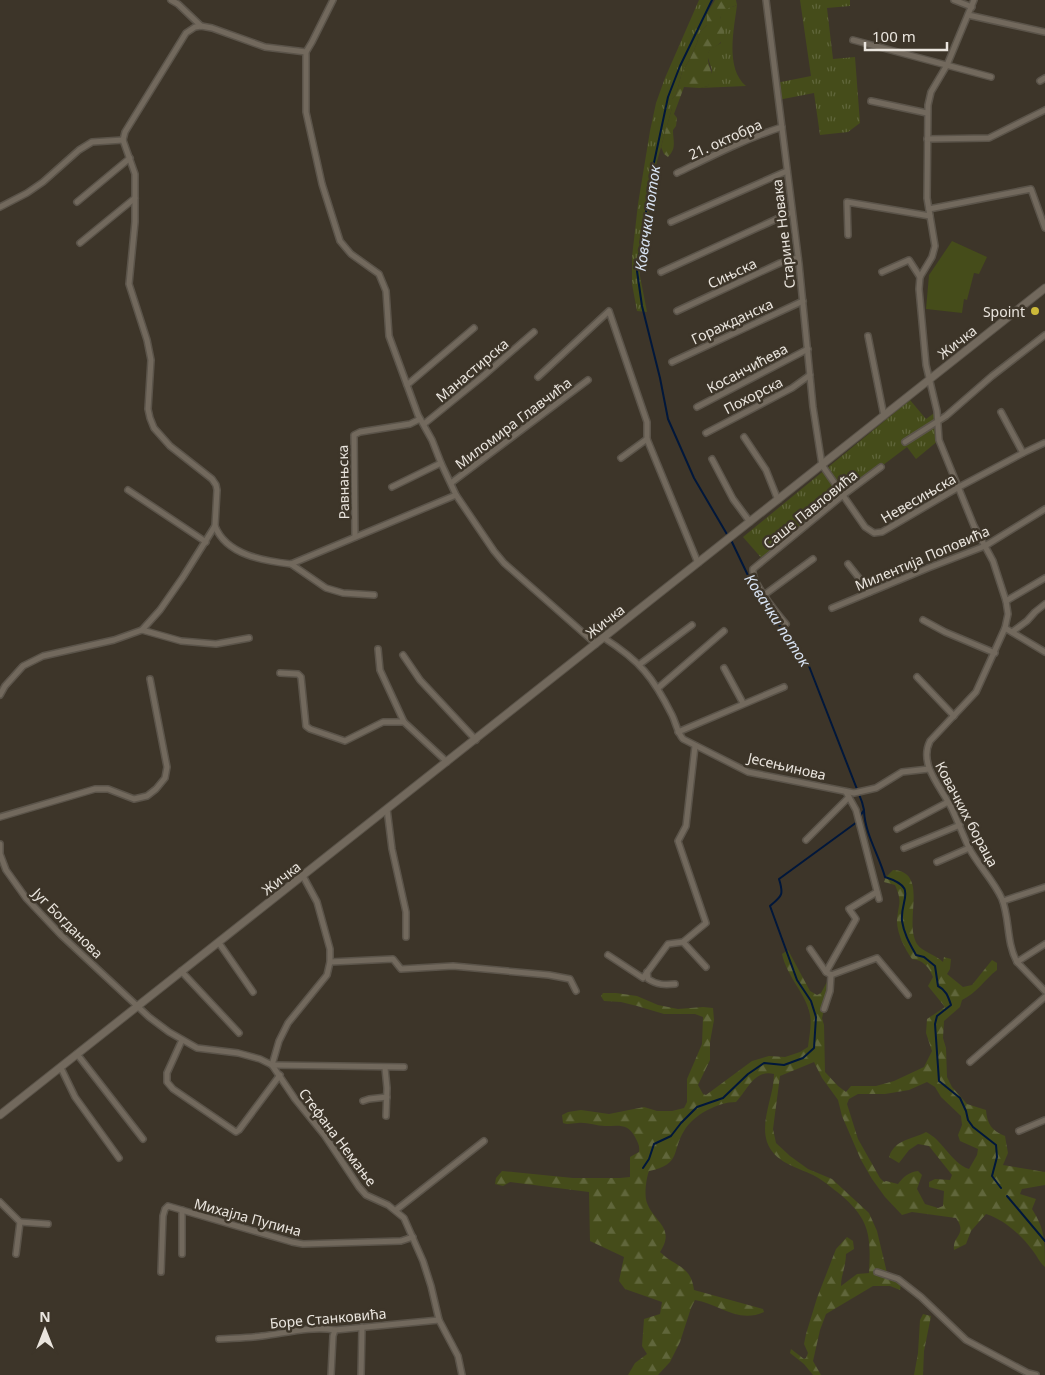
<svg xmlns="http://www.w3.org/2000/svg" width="1045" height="1375" font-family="'Noto Sans',sans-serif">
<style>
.grass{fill:url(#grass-tufts)}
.forest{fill:url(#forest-firs);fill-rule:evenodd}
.pitch{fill:#454c1a}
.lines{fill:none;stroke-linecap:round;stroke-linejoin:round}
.stream{stroke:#01173b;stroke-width:2}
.minor-casing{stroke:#5b544a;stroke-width:8}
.secondary-casing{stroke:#5b544a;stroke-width:9}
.minor{stroke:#72695d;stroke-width:5}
.secondary{stroke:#72695d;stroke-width:7}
.poi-dot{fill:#ccb939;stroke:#3d3529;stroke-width:2}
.labels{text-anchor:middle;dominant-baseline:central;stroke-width:5;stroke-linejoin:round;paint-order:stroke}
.street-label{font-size:14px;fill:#eae5de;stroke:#3d3529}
.poi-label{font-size:14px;fill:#eae5de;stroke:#3d3529;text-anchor:end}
.water-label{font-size:15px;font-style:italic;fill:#d8e3f3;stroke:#3d3529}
</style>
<defs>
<pattern id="grass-tufts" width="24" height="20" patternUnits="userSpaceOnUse" patternTransform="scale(1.25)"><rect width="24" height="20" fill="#454c1a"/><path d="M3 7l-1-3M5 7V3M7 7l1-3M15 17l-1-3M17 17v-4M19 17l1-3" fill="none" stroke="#60663b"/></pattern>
<pattern id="forest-firs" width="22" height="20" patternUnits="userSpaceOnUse" patternTransform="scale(1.25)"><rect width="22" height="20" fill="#454c1a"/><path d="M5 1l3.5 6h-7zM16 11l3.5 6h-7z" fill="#60663b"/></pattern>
</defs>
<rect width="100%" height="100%" fill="#3d3529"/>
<g class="grass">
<path d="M699,0H713L707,13V25L700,32L697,43L690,59L682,72L676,95L672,99V108L654,172L648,221L640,260V276L647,312L637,311L632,284V257L638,204L650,131L656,103L665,78Z"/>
<path d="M800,0H850V6L827,8L833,59L855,57L860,123L848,132L820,135L814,93L778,100L776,83L811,76Z"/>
<path d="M737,5C734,29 725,68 746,86L700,88L708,86L712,70L707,55L710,49L721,43C720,34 717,15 725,9C727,7 734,7 737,5Z"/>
<path d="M910,400L926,419L937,411L939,440L916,459L907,447L842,496L764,561L743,537Z"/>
</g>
<g class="forest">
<path d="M715,0H736L737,5C727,9 724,8 720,19L725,27C724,31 724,38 721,42C717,47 708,48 708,55C707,69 716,70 708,86L700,88L684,87L674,114L677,118L676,126L673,130C673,141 677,148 668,157L664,154L661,147L672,108V99L676,95L682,72L690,59L697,43L700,32L707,25V13Z"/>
<path d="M893,870C930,872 903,921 917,944C922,952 935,954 943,962L944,957L951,959L950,969L947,974L963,987L972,985L992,960L997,963V970C984,980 977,993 962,1000L960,1007L944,1021L943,1038L946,1048L947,1077L952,1087L967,1104L986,1110C987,1124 992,1131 1005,1136L1008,1153L1003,1165L1045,1172V1185L1022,1189L1020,1194L1036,1199L1032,1209C1045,1229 1045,1242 1045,1267C1040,1263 1037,1256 1033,1251C1021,1235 1005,1220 986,1214L971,1231L966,1244L954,1250C952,1235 968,1235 956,1218L912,1212L902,1215L885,1197L872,1179L861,1160L842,1116L838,1100L822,1078L814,1062L780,1076L773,1129L776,1143L790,1156L808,1169L832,1179L869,1213L877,1231L888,1277L901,1284L900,1290L890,1286H873L826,1314L820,1330L813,1361L821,1375H813L804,1364L790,1353L791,1349L804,1359L806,1358L808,1353L804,1344L806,1334L817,1298L836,1249L847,1237L853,1241L854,1249L846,1254C846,1266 841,1275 841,1286L857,1274L869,1273C871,1236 870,1220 841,1195C832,1188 823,1180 813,1175C796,1167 774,1162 767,1142C760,1120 774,1096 774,1074C754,1069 747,1091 736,1102C718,1102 693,1115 684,1131C671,1152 682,1164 649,1171C646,1179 644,1195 647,1203C654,1222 676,1228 660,1252C675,1267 691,1265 694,1290L763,1309L764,1312C738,1324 719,1304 695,1300L691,1308L680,1342L670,1362L658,1375H628L635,1363L647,1354L642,1346L644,1319L660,1314L662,1302L625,1289L619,1281L624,1257L590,1241L589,1192L510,1182L503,1186L495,1184L496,1178L502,1171L573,1178H620L630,1177V1157L639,1152C640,1146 638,1143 635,1137C628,1123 619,1126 605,1126C596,1126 587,1122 578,1123C572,1123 568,1125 563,1123L562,1115L568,1112L581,1110L609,1114L644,1107L657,1111H672L684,1108L687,1102V1079L702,1044L703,1017L695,1014H664L637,1006L621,1002L604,1001L601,996L603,993H616L637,996L658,1005L678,1009L703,1007L713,1008L714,1020L710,1042V1060L698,1085L703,1094L706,1095L752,1061L769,1056L785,1057L800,1052L808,1047C809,1037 812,1025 810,1015C807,995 787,977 782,954L788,950L810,991L817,995L821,993L828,980L831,982L822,1018L824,1025L825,1072L838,1086L846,1092L851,1086H876L894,1081L924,1067L932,1051L926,1033L927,1019L945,1007L928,986L933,977C929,967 923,960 912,959C905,949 897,934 897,921C898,904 903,903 895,885L884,882L886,877ZM927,1082L935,1087L941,1097L961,1116L962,1125L958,1135L960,1141L978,1149L977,1155L969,1169C951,1163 943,1140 926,1132C911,1140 895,1139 889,1157L899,1163L909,1150L918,1144L929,1146L952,1175L950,1180L935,1179L929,1182V1187L944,1191L943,1206L938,1208L925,1204L917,1189L922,1175L918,1171C909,1172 903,1177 898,1184L886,1181L884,1182L880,1178L858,1139L847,1104L849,1099L858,1094H885L909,1090Z"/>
<path d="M923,1314L931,1316L924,1351L923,1375H914L918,1353L920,1320Z"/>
</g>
<path class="pitch" d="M952,241L987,257L979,274L974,273L967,300L964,299L962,313L926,309L929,275Z"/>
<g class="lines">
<g class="stream">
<path d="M712,0L680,66L668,97L652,172L637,271L642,306L660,378L668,419L694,478L728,536"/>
<path d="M731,540L754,588L778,624L790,637L807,661L862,802L864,810L859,818"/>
<path d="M864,811C865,834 879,855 885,877C919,888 900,898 902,921C904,934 910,944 916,955L924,957L935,966L938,986C946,990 948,996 951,1005L937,1016L935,1024L939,1081L960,1098L966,1111L968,1120L973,1127L996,1145L997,1157L992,1176L1001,1188"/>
<path d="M643,1168L649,1159L654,1144L671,1136L681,1123L697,1107L723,1098L748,1074L764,1063L784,1065L803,1058L814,1048L816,1017L811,1001L797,980L770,906C782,896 784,895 779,879L857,822"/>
<path d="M1007,1196L1045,1241"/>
</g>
<g class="minor-casing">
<g id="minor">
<path d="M171,0L178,4L201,26"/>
<path d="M333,0L312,42L306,52V112L322,184L340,241L351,254L379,274L386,291L389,336L418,415L432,440L441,463L456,495L494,551L504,563L596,644"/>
<path d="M766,0L799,264L813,407L822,465L865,527L874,533L882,532L959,487L1023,453L1001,412"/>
<path d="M954,0L972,7"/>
<path d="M974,0L947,65L931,92L928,105L927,198L935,246L932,257L920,277L919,289L926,365L937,411L939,440L974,526L993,561L1006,601L1008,614L1005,628L976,692L930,741C918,765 942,788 952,809C958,822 963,835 969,848C978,865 994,881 1002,899C1010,919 1006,942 1017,962L1045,991"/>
<path d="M968,15L1045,32"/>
<path d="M853,40L991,77"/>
<path d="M1040,81L1045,78"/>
<path d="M871,101L927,113"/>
<path d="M927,139L989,138L1045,110"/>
<path d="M123,140L125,132L186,33L195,27L201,26L212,28L265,47L306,52"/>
<path d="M677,173C712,156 745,139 782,127"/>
<path d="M77,202L130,158"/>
<path d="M0,207L27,193L43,182L79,150L92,142L123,140"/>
<path d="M929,209L1031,189L1045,228"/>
<path d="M671,222L787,171"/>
<path d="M848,235L847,202L930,216"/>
<path d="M80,243L135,198"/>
<path d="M661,272L792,212"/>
<path d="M882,272L909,260L920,277"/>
<path d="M677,311L780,263L798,258"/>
<path d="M868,336L884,416"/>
<path d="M672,362L803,301"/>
<path d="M538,377L609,311L647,422V439L698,563"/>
<path d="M407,385L474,328"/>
<path d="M697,407L808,349"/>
<path d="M424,424L482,377L534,332"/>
<path d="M706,433L792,388L810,375"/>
<path d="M744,437L766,470L778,500"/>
<path d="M905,442L946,416L992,376L1045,335"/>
<path d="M1023,453L1044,443"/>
<path d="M621,458L647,439"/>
<path d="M712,459L733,499L750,522"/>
<path d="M451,483L588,380"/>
<path d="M392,487L441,463"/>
<path d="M128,490L206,542"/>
<path d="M215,526C226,555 264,561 291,564L456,495"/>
<path d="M355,537L354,435L360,432L410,424L420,419"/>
<path d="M291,564L326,588L343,593L374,595"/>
<path d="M848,564L870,592"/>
<path d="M764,595L813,559"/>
<path d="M1006,601L1045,578"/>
<path d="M832,608L928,568L985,546L1045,509"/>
<path d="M923,620L945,632L995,653"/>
<path d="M786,624C777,613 751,583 753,569L842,496L881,467"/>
<path d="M1005,628L1045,652"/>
<path d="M142,630L181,641L216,644L249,638"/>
<path d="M1012,632L1027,621L1035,612L1045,604"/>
<path d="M604,638C640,661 653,677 672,715C676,723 677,732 683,739L748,772L854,793L876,788L902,772L929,769"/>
<path d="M378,649L380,670L404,722L447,762"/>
<path d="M403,655L420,680L476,740"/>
<path d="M640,664L692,625"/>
<path d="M724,668L743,703"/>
<path d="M280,673L298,674L301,677L306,726L310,729L345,741L383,722H404"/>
<path d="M917,677L954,716"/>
<path d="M658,688L724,631"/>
<path d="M0,695L5,686L23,666L43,656L114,640L142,630L160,610L183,577L215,526L217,490L216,485L212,479L170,446L154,428L150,418L148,409L151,360L147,340L129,284L135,222V174L123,140"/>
<path d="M678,732L784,687"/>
<path d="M846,792L856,810L879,899"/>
<path d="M387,809L392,849L406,912V937"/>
<path d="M0,817L95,789H108L134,799L147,796L156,789L165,778L167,767L150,679"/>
<path d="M897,829L948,802"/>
<path d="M806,840L849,797"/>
<path d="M0,844V854L6,870L26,898L61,935L149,1017L169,1032L197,1048L238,1053L260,1059L272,1065L295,1099L325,1136L359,1187L366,1195L388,1205L404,1218L423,1261L431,1286L439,1320L458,1356L462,1375"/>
<path d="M904,848L960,825"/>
<path d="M937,862L969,848"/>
<path d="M877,892L849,909L856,919L826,972L831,975L877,958L908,995"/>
<path d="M1003,901L1045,887"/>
<path d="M683,942L706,967"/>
<path d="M219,943L253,992"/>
<path d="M810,949L826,972"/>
<path d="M608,955L643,978L668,944L683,942L706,923L678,841L686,826L695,746"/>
<path d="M330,962L393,959L401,969L453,966L549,975L570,979L576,991"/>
<path d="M1017,962L1045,944"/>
<path d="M181,971L239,1033"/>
<path d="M647,972L648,979C657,985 665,985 675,984"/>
<path d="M824,1009L830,991L831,975"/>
<path d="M182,1040L167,1073V1082L173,1089L236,1132L239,1130L280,1075"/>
<path d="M77,1054L143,1139"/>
<path d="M970,1062L1045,997"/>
<path d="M272,1065L279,1041L288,1023L327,975L330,962V949L317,902L303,876"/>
<path d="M272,1065L404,1067"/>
<path d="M61,1068L75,1097L119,1158"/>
<path d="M385,1068L387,1088L386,1116"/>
<path d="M363,1101L369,1099L387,1097"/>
<path d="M1019,1131L1045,1120"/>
<path d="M0,1202L20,1222L16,1254"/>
<path d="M396,1210L484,1141"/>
<path d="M20,1222L48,1224"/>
<path d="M182,1254V1210"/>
<path d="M161,1272L163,1216L165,1209L168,1206L292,1242L303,1244L401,1241L413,1237"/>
<path d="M877,1272L898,1279L921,1297L966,1340L1028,1373L1036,1375"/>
<path d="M219,1339C233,1338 247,1338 262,1336C286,1333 311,1326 335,1330L439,1320"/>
<path d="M331,1375L333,1336L335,1330"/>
<path d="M361,1375L362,1327"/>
</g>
</g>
<g class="secondary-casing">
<path id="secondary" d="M0,1115L1045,288"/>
</g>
<use href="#minor" class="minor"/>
<use href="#secondary" class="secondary"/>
</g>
<circle class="poi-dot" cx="1035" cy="311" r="5"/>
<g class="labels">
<g class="street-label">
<text transform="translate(725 139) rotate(-24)">21. октобра</text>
<text transform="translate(783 234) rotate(-97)">Старине Новака</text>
<text transform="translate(732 273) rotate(-25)">Сињска</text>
<text transform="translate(732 321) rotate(-25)">Горажданска</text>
<text transform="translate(957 342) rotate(-38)">Жичка</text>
<text transform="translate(747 368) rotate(-28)">Косанчићева</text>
<text transform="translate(472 370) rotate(-40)">Манастирска</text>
<text transform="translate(753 395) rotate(-27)">Похорска</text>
<text transform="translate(513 423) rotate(-37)">Миломира Главчића</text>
<text transform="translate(343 482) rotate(-91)">Равнањска</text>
<text transform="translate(918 498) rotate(-30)">Невесињска</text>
<text transform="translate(810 509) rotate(-39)">Саше Павловића</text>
<text transform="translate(922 558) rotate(-23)">Милентија Поповића</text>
<text transform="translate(605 621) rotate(-38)">Жичка</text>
<text transform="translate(787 766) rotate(13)">Јесењинова</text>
<text transform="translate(967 814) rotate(62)">Ковачких бораца</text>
<text transform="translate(281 878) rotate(-38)">Жичка</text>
<text transform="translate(68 923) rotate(45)">Југ Богданова</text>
<text transform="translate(338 1137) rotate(53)">Стефана Немање</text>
<text transform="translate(248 1217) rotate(15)">Михајла Пупина</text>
<text transform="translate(328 1318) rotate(-5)">Боре Станковића</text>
</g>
<g class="poi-label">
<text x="1025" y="311">Spoint</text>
</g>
<g class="water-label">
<text transform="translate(647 218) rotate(-82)">Ковачки поток</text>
<text transform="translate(778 620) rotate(57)">Ковачки поток</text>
</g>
</g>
<g transform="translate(45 1330)" stroke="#3d3529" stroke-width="4" paint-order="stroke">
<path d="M0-4L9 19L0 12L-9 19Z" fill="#eae5de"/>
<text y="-8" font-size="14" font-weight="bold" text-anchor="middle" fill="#eae5de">N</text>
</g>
<path d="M865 42v8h82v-8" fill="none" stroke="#eae5de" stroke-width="2.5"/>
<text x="872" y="42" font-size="15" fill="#eae5de" stroke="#3d3529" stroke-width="4" paint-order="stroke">100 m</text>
</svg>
